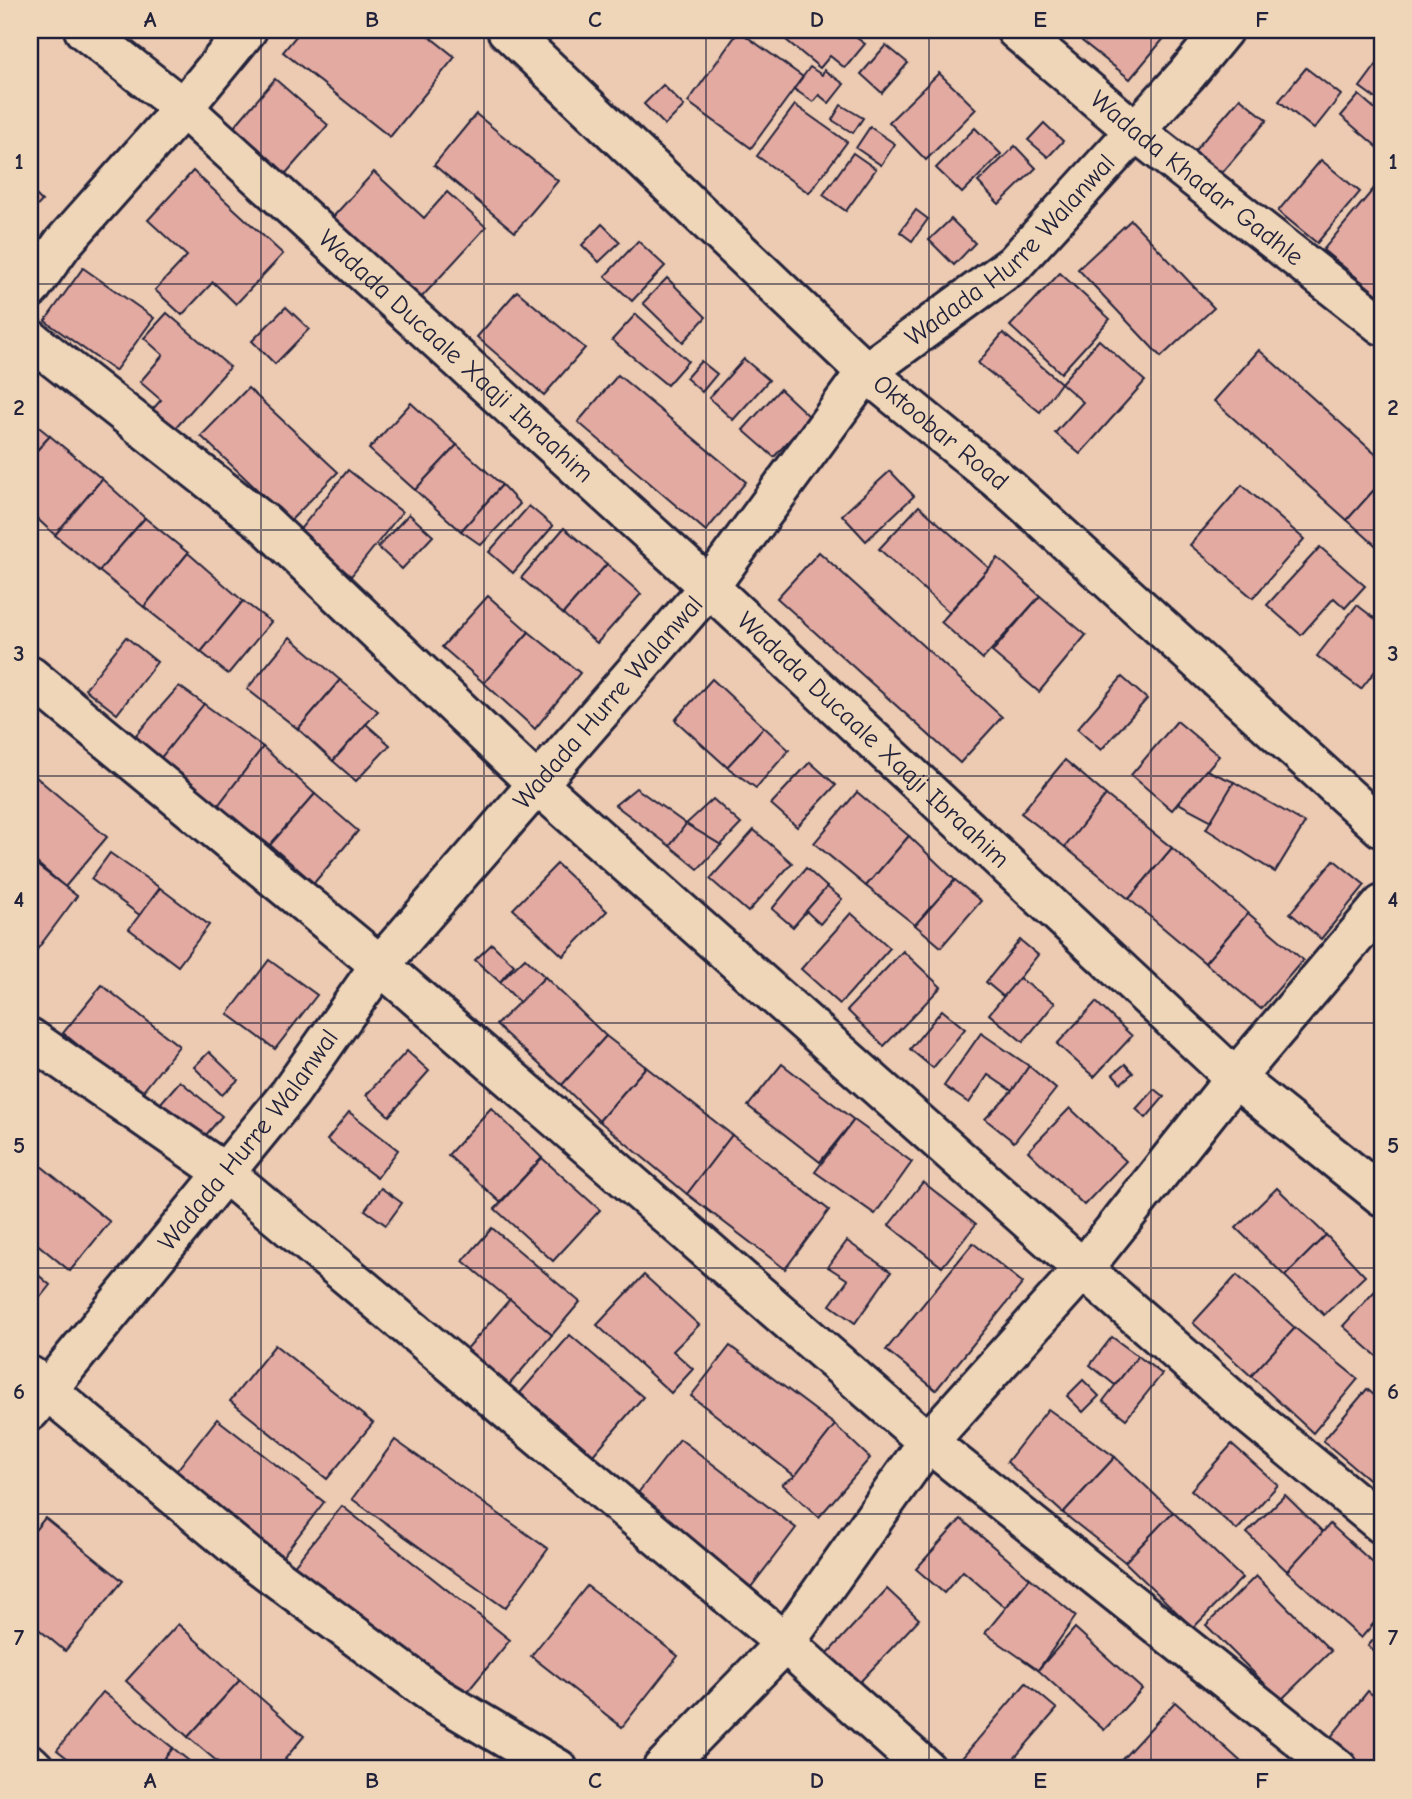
<svg xmlns="http://www.w3.org/2000/svg" width="1412" height="1799" font-family="'Comic Neue',sans-serif">
<style>
.building{fill:#e3aaa1;stroke:#22223b;stroke-width:2}
.lines{fill:none;stroke-linecap:round;stroke-linejoin:round}
.minor-casing{stroke:#22223b;stroke-width:44}
.minor{stroke:#f0d6b8;stroke-width:38}
.grid{fill:none;stroke:#22223b;stroke-width:2;stroke-opacity:0.55}
.labels{text-anchor:middle;dominant-baseline:central;stroke-width:5;stroke-linejoin:round;paint-order:stroke}
.street-label{font-size:26px;fill:#22223b;stroke:#f0d6b8}
.neatline{fill:none;stroke:#22223b;stroke-width:2.5}
.grid-label{font-size:23px;text-anchor:middle;font-weight:bold;fill:#22223b}
</style>
<rect width="100%" height="100%" fill="#edcab2"/>
<filter id="ink" filterUnits="userSpaceOnUse"><feTurbulence type="fractalNoise" baseFrequency=".0143" numOctaves="2"/><feDisplacementMap in="SourceGraphic" scale="14" xChannelSelector="R" yChannelSelector="G"/><feConvolveMatrix kernelMatrix="1 2 1 2 8 2 1 2 1" color-interpolation-filters="sRGB"/></filter>
<g filter="url(#ink)">
<g class="building">
<path d="M301,30H421L455,57L390,137L283,52Z"/>
<path d="M774,30H853L850,33L865,44L845,68L830,56L820,68Z"/>
<path d="M1091,30H1171L1130,79L1082,41Z"/>
<path d="M739,31L803,77L751,148L688,102Z"/>
<path d="M886,45L908,63L882,93L861,74Z"/>
<path d="M1380,60L1382,61V103L1360,87Z"/>
<path d="M810,67L822,75L824,70L844,84L829,103L819,95L813,102L794,89Z"/>
<path d="M1306,68L1341,95L1314,129L1279,101Z"/>
<path d="M939,73L976,109L926,160L889,122Z"/>
<path d="M275,79L328,125L280,180L228,134Z"/>
<path d="M663,85L684,106L665,125L644,104Z"/>
<path d="M1359,95L1382,115V151L1341,116Z"/>
<path d="M1240,98L1267,120L1217,179L1190,156Z"/>
<path d="M795,105L847,142L809,193L757,156Z"/>
<path d="M841,105L863,118L853,133L832,120Z"/>
<path d="M476,114L558,181L515,232L434,165Z"/>
<path d="M1044,123L1063,141L1048,157L1028,140Z"/>
<path d="M870,127L895,144L881,165L856,148Z"/>
<path d="M975,128L1001,154L962,193L936,168Z"/>
<path d="M1015,146L1036,168L999,204L978,182Z"/>
<path d="M853,153L876,169L846,211L823,195Z"/>
<path d="M1321,160L1360,192L1317,243L1278,211Z"/>
<path d="M193,171L283,254L236,304L213,282L182,315L155,290L187,256L148,220Z"/>
<path d="M374,172L424,218L447,192L486,227L420,299L332,218Z"/>
<path d="M1376,186L1382,191V298L1323,250Z"/>
<path d="M30,189L42,201L30,214Z"/>
<path d="M916,210L928,219L912,241L900,232Z"/>
<path d="M951,219L975,243L954,265L929,240Z"/>
<path d="M1131,220L1214,308L1161,357L1078,269Z"/>
<path d="M602,224L620,242L599,262L582,245Z"/>
<path d="M638,241L665,266L632,301L605,276Z"/>
<path d="M83,268L154,318L115,371L45,321Z"/>
<path d="M1060,273L1110,319L1061,373L1010,326Z"/>
<path d="M667,278L706,317L683,342L643,303Z"/>
<path d="M517,291L585,348L544,395L477,337Z"/>
<path d="M286,307L309,329L275,364L252,341Z"/>
<path d="M167,313L230,367L174,430L152,410L161,400L140,382L163,355L144,338Z"/>
<path d="M636,314L688,361L667,385L612,340Z"/>
<path d="M1003,333L1061,383L1040,412L978,363Z"/>
<path d="M1099,340L1145,381L1080,454L1055,433L1083,402L1061,383Z"/>
<path d="M1259,350L1382,460V481L1347,520L1214,401Z"/>
<path d="M744,359L769,380L733,420L709,398Z"/>
<path d="M701,361L717,374L702,392L686,378Z"/>
<path d="M618,375L746,482L706,531L578,422Z"/>
<path d="M248,388L338,472L290,521L201,436Z"/>
<path d="M780,389L810,417L774,457L743,430Z"/>
<path d="M411,403L457,445L415,490L369,449Z"/>
<path d="M30,420L50,436L30,458Z"/>
<path d="M50,436L102,479L55,535L30,512V458Z"/>
<path d="M457,445L502,485L461,531L415,490Z"/>
<path d="M348,470L402,512L351,576L297,533Z"/>
<path d="M890,471L914,496L866,541L842,515Z"/>
<path d="M102,479L145,518L99,571L55,535Z"/>
<path d="M1382,481V551L1347,520Z"/>
<path d="M502,485L520,504L481,545L461,531Z"/>
<path d="M1242,485L1304,539L1253,598L1190,545Z"/>
<path d="M529,506L553,526L513,573L489,552Z"/>
<path d="M919,506L989,568L949,612L879,549Z"/>
<path d="M409,514L433,536L402,569L378,547Z"/>
<path d="M145,518L188,553L144,607L99,571Z"/>
<path d="M564,528L607,564L563,614L521,578Z"/>
<path d="M1320,547L1365,586L1345,608L1334,598L1301,635L1267,605Z"/>
<path d="M819,552L1002,717L960,763L777,598Z"/>
<path d="M188,553L243,601L201,652L144,607Z"/>
<path d="M998,558L1040,596L983,659L941,622Z"/>
<path d="M607,564L641,594L597,643L563,614Z"/>
<path d="M488,596L529,632L484,683L442,647Z"/>
<path d="M1040,596L1086,635L1039,692L992,652Z"/>
<path d="M243,601L271,622L228,674L201,652Z"/>
<path d="M1357,605L1382,624V662L1361,689L1317,656Z"/>
<path d="M529,632L580,673L535,729L484,683Z"/>
<path d="M126,637L157,662L117,714L85,689Z"/>
<path d="M290,637L340,680L298,729L247,689Z"/>
<path d="M1122,677L1147,699L1101,750L1077,729Z"/>
<path d="M712,679L764,727L727,767L675,720Z"/>
<path d="M340,680L378,711L333,761L298,729Z"/>
<path d="M179,686L204,704L160,759L135,736Z"/>
<path d="M204,704L263,747L217,807L160,759Z"/>
<path d="M1177,721L1219,756L1172,810L1131,775Z"/>
<path d="M366,724L390,745L356,781L333,761Z"/>
<path d="M764,727L789,750L756,788L727,767Z"/>
<path d="M263,747L315,794L270,845L217,807Z"/>
<path d="M1065,760L1106,795L1065,847L1021,813Z"/>
<path d="M810,762L836,785L797,827L771,804Z"/>
<path d="M1206,770L1234,782L1212,821L1178,803Z"/>
<path d="M30,772L107,837L65,887L30,857Z"/>
<path d="M1234,782L1305,823L1275,872L1206,829Z"/>
<path d="M636,788L686,824L670,846L615,805Z"/>
<path d="M857,792L909,836L866,886L814,843Z"/>
<path d="M315,794L358,831L314,883L270,845Z"/>
<path d="M1106,795L1172,848L1129,899L1065,847Z"/>
<path d="M713,799L741,824L721,845L686,824Z"/>
<path d="M686,824L721,845L698,869L670,846Z"/>
<path d="M754,830L792,863L748,912L710,879Z"/>
<path d="M909,836L955,880L915,925L866,886Z"/>
<path d="M1172,848L1248,913L1205,963L1129,899Z"/>
<path d="M110,853L160,888L141,916L91,879Z"/>
<path d="M30,860L77,896L30,959Z"/>
<path d="M1334,860L1365,885L1321,939L1290,913Z"/>
<path d="M557,864L607,911L563,956L513,909Z"/>
<path d="M806,868L827,887L793,927L772,909Z"/>
<path d="M955,880L981,901L941,947L915,925Z"/>
<path d="M827,887L842,899L820,924L806,911Z"/>
<path d="M160,888L209,925L178,966L129,929Z"/>
<path d="M851,913L890,948L840,1004L801,969Z"/>
<path d="M1248,913L1303,960L1261,1009L1205,963Z"/>
<path d="M1020,940L1038,955L1004,997L986,982Z"/>
<path d="M492,944L514,965L500,982L475,960Z"/>
<path d="M903,951L941,987L884,1046L847,1010Z"/>
<path d="M525,958L545,977L520,1003L500,982Z"/>
<path d="M269,960L317,995L275,1049L228,1014Z"/>
<path d="M545,977L606,1036L562,1085L496,1025Z"/>
<path d="M1019,978L1055,1003L1023,1042L989,1014Z"/>
<path d="M102,985L179,1046L140,1095L63,1033Z"/>
<path d="M1096,1002L1132,1036L1094,1077L1057,1044Z"/>
<path d="M942,1010L965,1029L933,1068L910,1049Z"/>
<path d="M981,1033L1029,1066L1012,1091L988,1075L969,1103L944,1086Z"/>
<path d="M606,1036L646,1067L599,1121L562,1085Z"/>
<path d="M407,1051L429,1071L389,1116L366,1095Z"/>
<path d="M209,1052L238,1080L222,1095L194,1067Z"/>
<path d="M782,1064L854,1120L820,1162L748,1106Z"/>
<path d="M1125,1064L1133,1073L1121,1083L1113,1074Z"/>
<path d="M1029,1066L1056,1089L1014,1142L985,1119L1012,1091Z"/>
<path d="M646,1067L732,1135L687,1194L599,1121Z"/>
<path d="M180,1081L222,1116L195,1148L153,1112Z"/>
<path d="M1154,1089L1164,1097L1146,1118L1136,1109Z"/>
<path d="M491,1108L542,1158L500,1202L448,1155Z"/>
<path d="M1070,1108L1126,1161L1084,1205L1028,1151Z"/>
<path d="M349,1112L398,1150L377,1178L327,1140Z"/>
<path d="M854,1120L912,1162L875,1214L815,1172Z"/>
<path d="M732,1135L829,1210L785,1269L687,1194Z"/>
<path d="M30,1157L110,1222L70,1271L30,1238Z"/>
<path d="M542,1158L600,1210L553,1261L495,1209Z"/>
<path d="M923,1182L976,1224L942,1267L889,1225Z"/>
<path d="M381,1188L402,1203L386,1225L365,1210Z"/>
<path d="M1277,1188L1326,1235L1285,1276L1236,1228Z"/>
<path d="M492,1228L580,1302L552,1335L463,1261Z"/>
<path d="M1326,1235L1365,1276L1324,1315L1285,1276Z"/>
<path d="M847,1241L891,1272L855,1323L830,1305L848,1280L828,1267Z"/>
<path d="M973,1243L1023,1283L936,1390L886,1350Z"/>
<path d="M30,1268L50,1285L30,1310Z"/>
<path d="M644,1275L699,1325L673,1351L693,1369L671,1393L597,1325Z"/>
<path d="M1237,1275L1295,1328L1251,1376L1193,1323Z"/>
<path d="M1382,1283V1361L1343,1326Z"/>
<path d="M510,1299L552,1335L501,1394L459,1358Z"/>
<path d="M1295,1328L1358,1379L1313,1433L1251,1376Z"/>
<path d="M570,1335L643,1397L593,1455L520,1393Z"/>
<path d="M1112,1337L1138,1356L1115,1385L1090,1365Z"/>
<path d="M275,1345L373,1423L327,1479L230,1401Z"/>
<path d="M730,1346L835,1425L795,1476L691,1396Z"/>
<path d="M1138,1356L1162,1374L1126,1419L1103,1401Z"/>
<path d="M1083,1380L1099,1396L1083,1412L1067,1396Z"/>
<path d="M1367,1389L1382,1402V1482L1378,1487L1323,1441Z"/>
<path d="M1048,1409L1115,1457L1063,1513L1007,1462Z"/>
<path d="M217,1419L324,1502L282,1557L174,1474Z"/>
<path d="M835,1425L870,1458L819,1517L782,1484L795,1476Z"/>
<path d="M680,1439L796,1528L751,1587L634,1498Z"/>
<path d="M395,1440L548,1549L505,1608L352,1499Z"/>
<path d="M1232,1444L1278,1485L1237,1530L1191,1490Z"/>
<path d="M1115,1457L1173,1512L1125,1562L1063,1513Z"/>
<path d="M1285,1495L1324,1533L1287,1571L1247,1533Z"/>
<path d="M342,1506L510,1640L459,1702L292,1568Z"/>
<path d="M1173,1512L1242,1578L1193,1628L1125,1562Z"/>
<path d="M45,1518L123,1581L65,1651L30,1622V1536Z"/>
<path d="M961,1519L1030,1578L1005,1607L963,1571L944,1593L916,1569Z"/>
<path d="M1330,1524L1382,1571V1614L1361,1638L1287,1571Z"/>
<path d="M1256,1576L1331,1651L1281,1700L1206,1625Z"/>
<path d="M1030,1578L1076,1616L1038,1670L985,1633Z"/>
<path d="M587,1586L678,1656L622,1727L531,1656Z"/>
<path d="M887,1589L919,1619L859,1683L827,1654Z"/>
<path d="M178,1624L240,1680L188,1737L126,1681Z"/>
<path d="M1075,1628L1142,1689L1104,1730L1038,1670Z"/>
<path d="M1382,1630V1659L1368,1646Z"/>
<path d="M240,1680L304,1736L285,1759L297,1769H226L188,1737Z"/>
<path d="M1026,1683L1057,1709L1005,1769H961L956,1765Z"/>
<path d="M1368,1691L1382,1703V1769H1368L1330,1738Z"/>
<path d="M103,1692L173,1748L156,1769H81L57,1750Z"/>
<path d="M1175,1702L1249,1769H1113Z"/>
<path d="M173,1748L199,1769H156Z"/>
</g>
<g class="lines">
<g class="minor-casing">
<g id="minor">
<path id="s1" d="M84,30L183,108L709,587L1235,1078L1382,1196"/>
<path id="s2" d="M507,30L866,372L1008,488L1382,828"/>
<path id="s3" d="M1016,30L1135,131L1382,325"/>
<path d="M30,289L63,243L183,108L247,30"/>
<path d="M30,339L264,523L536,783L1083,1269L1245,1411L1382,1524"/>
<path d="M30,676L380,965L928,1442L1338,1769"/>
<path d="M30,1038L225,1173L785,1643L926,1769"/>
<path d="M30,1376L246,1555L437,1697L558,1769"/>
<path id="s4" d="M30,1411L290,1093L380,965L709,587L866,372L1014,264L1187,74L1223,30"/>
<path d="M30,1764L35,1769"/>
<path d="M662,1769L785,1643L928,1442L1083,1269L1235,1078L1382,905"/>
</g>
</g>
<use href="#minor" class="minor"/>
</g>
</g>
<path class="grid" d="M261,30V1769M484,30V1769M706,30V1769M929,30V1769M1151,30V1769M30,284H1382M30,530H1382M30,776H1382M30,1023H1382M30,1268H1382M30,1514H1382"/>
<g class="labels">
<g class="street-label">
<text stroke="none"><textPath href="#s3" startOffset="234">Wadada Khadar Gadhle</textPath></text>
<text stroke="none"><textPath href="#s4" startOffset="1524">Wadada Hurre Walanwal</textPath></text>
<text stroke="none"><textPath href="#s1" startOffset="495">Wadada Ducaale Xaaji Ibraahim</textPath></text>
<text stroke="none"><textPath href="#s2" startOffset="592">Oktoobar Road</textPath></text>
<text stroke="none"><textPath href="#s4" startOffset="915">Wadada Hurre Walanwal</textPath></text>
<text stroke="none"><textPath href="#s1" startOffset="1062">Wadada Ducaale Xaaji Ibraahim</textPath></text>
<text stroke="none"><textPath href="#s4" startOffset="348">Wadada Hurre Walanwal</textPath></text>
</g>
</g>
<rect width="1412" height="1799" fill="none" stroke="#f0d6b8" stroke-width="77"/>
<rect x="38" y="38" width="1336" height="1722" class="neatline"/>
<g class="grid-label">
<text x="150" y="27">A</text>
<text x="372" y="27">B</text>
<text x="595" y="27">C</text>
<text x="817" y="27">D</text>
<text x="1040" y="27">E</text>
<text x="1262" y="27">F</text>
<text x="19" y="169">1</text>
<text x="1393" y="169">1</text>
<text x="19" y="415">2</text>
<text x="1393" y="415">2</text>
<text x="19" y="661">3</text>
<text x="1393" y="661">3</text>
<text x="19" y="907">4</text>
<text x="1393" y="907">4</text>
<text x="19" y="1153">5</text>
<text x="1393" y="1153">5</text>
<text x="19" y="1399">6</text>
<text x="1393" y="1399">6</text>
<text x="19" y="1645">7</text>
<text x="1393" y="1645">7</text>
<text x="150" y="1788">A</text>
<text x="372" y="1788">B</text>
<text x="595" y="1788">C</text>
<text x="817" y="1788">D</text>
<text x="1040" y="1788">E</text>
<text x="1262" y="1788">F</text>
</g>
</svg>
